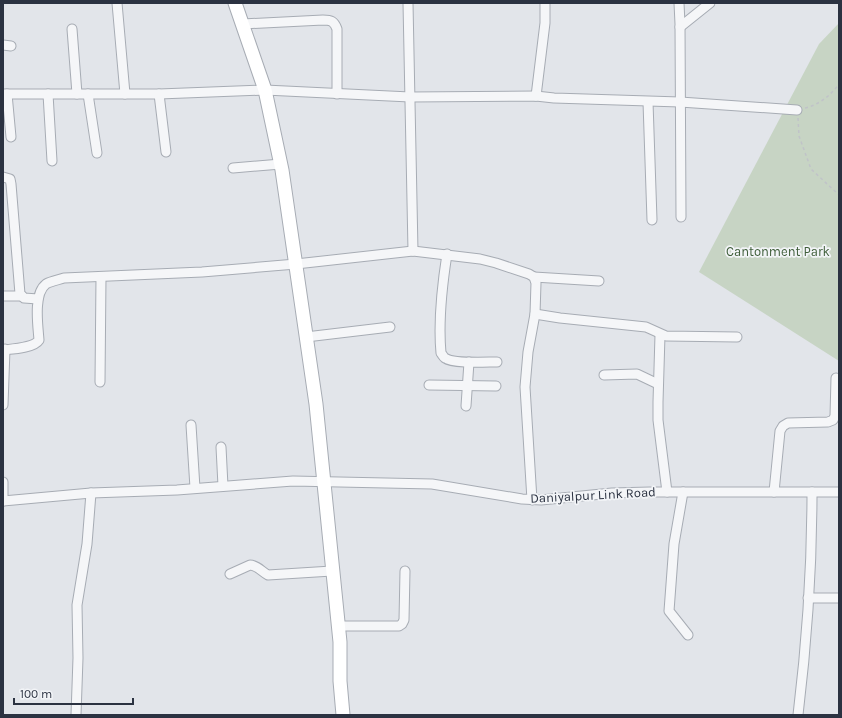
<svg xmlns="http://www.w3.org/2000/svg" width="842" height="718" viewBox="0 0 842 718" font-family="Karla,sans-serif">
  <rect width="100%" height="100%" fill="#e2e5ea"/>
  <!-- green -->
  <path fill="#c7d4c4" d="M 839,23 L 839,361 L 699,272 L 819,44 Z"/>
  <g fill="none" stroke-linecap="round" stroke-linejoin="round">
    <!-- street casing -->
    <g stroke="#a7acb4" stroke-width="11">
      <g id="street">
        <path d="M 117,3 L 125,94"/>
        <path d="M 408,3 L 413,251"/>
        <path d="M 679,3 L 680,24 L 681,217"/>
        <path d="M 243,24 L 323,20 C 331,20 334,21 337,29 L 337,94"/>
        <path d="M 680,27 L 710,3"/>
        <path d="M 72,29 L 77,94"/>
        <path d="M 3,45 L 11,46"/>
        <path d="M 3,94 L 159,94 L 265,90 L 410,97 L 536,96 L 554,98 L 680,102 L 797,110"/>
        <path d="M 7,94 L 11,137"/>
        <path d="M 48,94 L 52,161"/>
        <path d="M 88,94 L 97,153"/>
        <path d="M 159,94 L 166,152"/>
        <path d="M 536,96 L 545,23 L 545,3"/>
        <path d="M 648,102 L 652,220"/>
        <path d="M 233,168 L 281,164"/>
        <path d="M 3,177 L 10,179 L 11,184 L 20,294 L 24,298 L 38,299"/>
        <path d="M 447,254 C 442,286 438,321 441,353 C 442,354 444,358 445,358 C 453,364 486,362 497,362"/>
        <path d="M 534,277 L 599,281"/>
        <path d="M 3,296 L 22,296"/>
        <path d="M 535,314 L 560,318 L 646,327 L 666,336 L 737,337"/>
        <path d="M 660,335 L 658,402 L 658,420 L 667,492"/>
        <path d="M 306,337 L 390,327"/>
        <path d="M 3,350 C 12,349 34,348 39,340 C 38,326 33,294 46,284 C 51,281 58,280 64,278 L 202,272 L 296,264 L 413,251 L 480,259 L 496,263 L 529,274 L 534,277 L 536,283 L 535,314 L 528,352 L 525,387 L 532,500"/>
        <path d="M 604,375 L 637,374 L 658,384"/>
        <path d="M 100,382 L 101,277"/>
        <path d="M 429,385 L 496,386"/>
        <path d="M 3,405 L 5,349"/>
        <path d="M 466,406 L 469,362"/>
        <path d="M 191,425 L 195,488"/>
        <path d="M 221,447 L 223,486"/>
        <path d="M 3,482 L 3,501"/>
        <path d="M 683,492 L 674,544 L 669,611 L 688,635"/>
        <path d="M 774,492 L 780,431 L 783,426 L 788,423 L 828,422 L 833,420 L 835,416 L 836,378"/>
        <path d="M 3,501 L 91,493 L 177,490 L 293,481 L 432,484 L 522,499 L 541,500 L 612,493 L 650,492 L 839,492"/>
        <path d="M 230,574 L 250,565 C 257,565 262,572 268,575 L 332,571"/>
        <path d="M 808,598 L 839,598"/>
        <path d="M 338,626 L 399,626 L 402,624 L 404,620 L 405,571"/>
        <path d="M 76,715 L 78,658 L 77,605 L 87,544 L 91,493"/>
        <path d="M 798,715 C 807,641 812,566 812,492"/>
      </g>
    </g>
    <!-- secondary casing -->
    <g stroke="#a7acb4" stroke-width="15">
      <path id="secondary" d="M 235,3 L 265,90 L 282,170 L 316,404 L 340,642 L 340,681 L 343,715"/>
    </g>
    <!-- path -->
    <g stroke="#c0c3c8" stroke-width="1.5" stroke-dasharray="3 3" stroke-linecap="butt">
      <path d="M 805,108 C 819,105 831,95 839,84"/>
      <path d="M 798,118 L 799,136 L 811,169 L 839,195"/>
    </g>
    <!-- street -->
    <use href="#street" stroke="#f5f6f8" stroke-width="9"/>
    <!-- secondary -->
    <use href="#secondary" stroke="#fff" stroke-width="13"/>
  </g>
  <g text-anchor="middle" dominant-baseline="central" stroke-width="3.5" stroke-linejoin="round" paint-order="stroke">
    <!-- park labels -->
    <g font-size="13" fill="#3e5d39" stroke="#f2f4f7">
      <text x="778" y="251">Cantonment Park</text>
    </g>
    <!-- street labels -->
    <g font-size="13" fill="#2b3241" stroke="#f2f4f7">
      <text transform="translate(593 495) rotate(-3)">Daniyalpur Link Road</text>
    </g>
  </g>
  <!-- border -->
  <rect width="842" height="718" fill="none" stroke="#2b3241" stroke-width="8"/>
  <!-- scale -->
  <path d="M14 698v6h119v-6" fill="none" stroke="#2b3241" stroke-width="2"/>
  <text x="20" y="698" font-size="12" fill="#2b3241" stroke="#f2f4f7" stroke-width="3" paint-order="stroke">100 m</text>
</svg>
